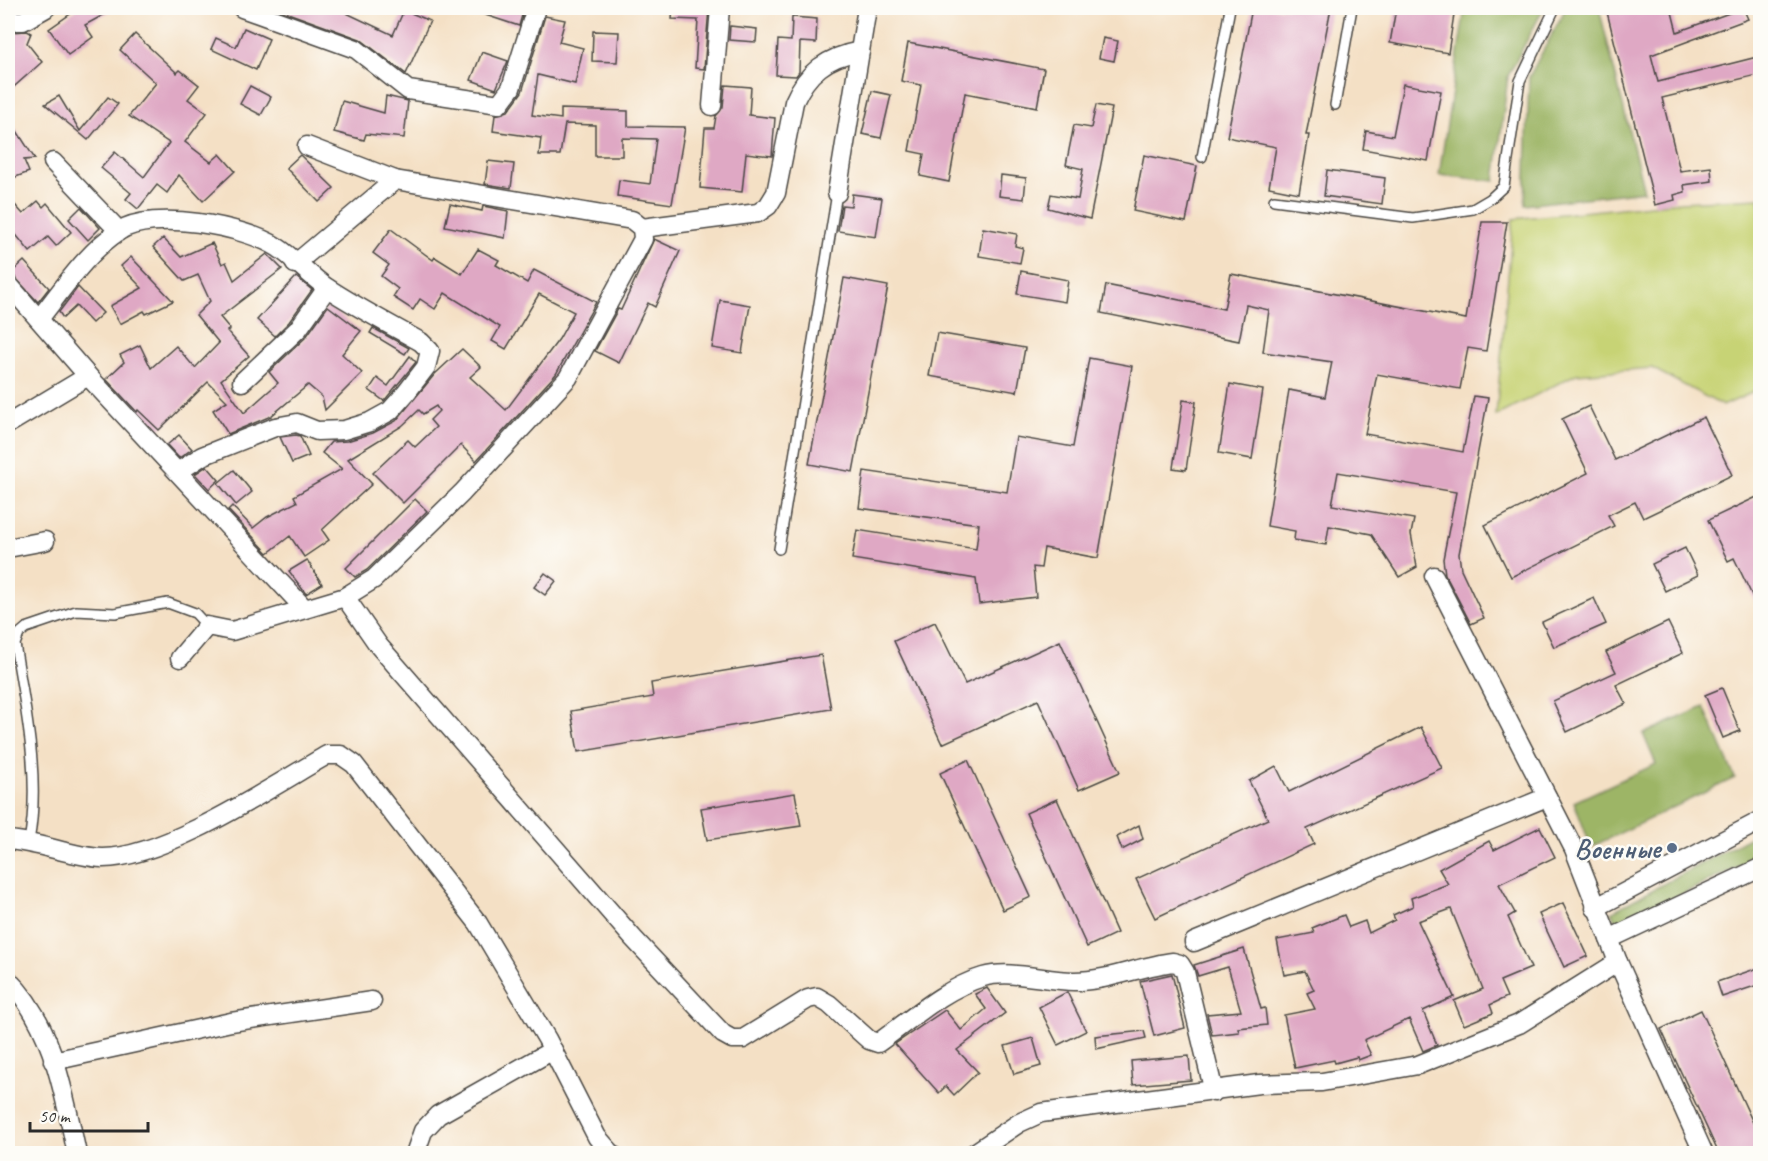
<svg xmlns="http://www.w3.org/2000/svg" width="1768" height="1161" viewBox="0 0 1768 1161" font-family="Caveat,sans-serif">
  <rect width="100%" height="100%" fill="#fdfcf7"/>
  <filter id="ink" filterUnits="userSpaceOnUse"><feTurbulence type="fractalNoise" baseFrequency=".0167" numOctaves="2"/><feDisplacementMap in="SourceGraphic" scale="12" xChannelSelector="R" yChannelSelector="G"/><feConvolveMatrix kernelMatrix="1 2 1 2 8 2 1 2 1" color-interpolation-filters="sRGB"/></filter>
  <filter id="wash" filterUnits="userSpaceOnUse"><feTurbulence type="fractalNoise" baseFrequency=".008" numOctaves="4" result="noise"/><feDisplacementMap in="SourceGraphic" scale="24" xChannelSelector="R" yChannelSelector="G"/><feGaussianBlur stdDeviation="1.35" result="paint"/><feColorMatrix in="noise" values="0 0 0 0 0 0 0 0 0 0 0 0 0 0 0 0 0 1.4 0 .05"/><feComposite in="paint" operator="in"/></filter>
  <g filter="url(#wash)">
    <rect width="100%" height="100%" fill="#f4e0c5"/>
    <!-- green -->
    <path fill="#c7d375" stroke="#797f50" stroke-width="1.5" d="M 1760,198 L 1760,389 L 1723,406 L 1652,368 L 1576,374 L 1496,416 L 1513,219 L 1681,202 Z"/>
    <!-- forest -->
    <g fill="#9db566" stroke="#647048" stroke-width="1.5">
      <path d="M 1465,8 L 1544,8 L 1508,76 L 1495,181 L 1439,175 Z"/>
      <path d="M 1566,8 L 1599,8 L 1644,191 L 1525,205 L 1529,77 Z"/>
      <path d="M 1704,707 L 1735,778 L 1591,847 L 1574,802 L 1656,764 L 1643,734 Z"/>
      <path d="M 1760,832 L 1760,856 L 1619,925 L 1611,912 Z"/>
    </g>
    <g id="blocks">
      <!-- building -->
      <g fill="#dfa8c4">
        <path d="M 79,8 L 116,8 L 85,25 L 93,37 L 68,55 L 49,29 Z"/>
        <path d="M 274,8 L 336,8 L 393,35 L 404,10 L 430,21 L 406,74 L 360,39 Z"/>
        <path d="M 470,8 L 524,8 L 519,26 L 470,10 Z"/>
        <path d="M 673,8 L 709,8 L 704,69 L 695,68 L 698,20 L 672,19 Z"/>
        <path d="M 1252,8 L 1331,8 L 1306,135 L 1309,135 L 1299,193 L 1269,187 L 1276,147 L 1227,137 Z"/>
        <path d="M 1396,8 L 1455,8 L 1448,53 L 1390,43 Z"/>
        <path d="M 1606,8 L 1671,8 L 1677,32 L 1743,8 L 1748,19 L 1651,55 L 1658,82 L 1761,56 L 1761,74 L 1662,98 L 1680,171 L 1711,167 L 1712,181 L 1684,185 L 1685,192 L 1674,195 L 1675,200 L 1655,205 Z"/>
        <path d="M 545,16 L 565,20 L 559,42 L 583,48 L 575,84 L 538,75 L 532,115 L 561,119 L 561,109 L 628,111 L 628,126 L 685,127 L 672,204 L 617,196 L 619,180 L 650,184 L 656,139 L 622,138 L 622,156 L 595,156 L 595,125 L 565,124 L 560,155 L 539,155 L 541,138 L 493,131 L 495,115 L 508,111 L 522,92 Z"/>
        <path d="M 792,17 L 817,19 L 816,43 L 800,42 L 799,72 L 796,76 L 776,75 L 778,40 L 791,41 Z"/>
        <path d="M 730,26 L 757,29 L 756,42 L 729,40 Z"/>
        <path d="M 244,28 L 269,39 L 256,70 L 211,49 L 216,38 L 236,47 Z"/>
        <path d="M 27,31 L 31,33 L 27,43 L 42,62 L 8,92 L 8,38 L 10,32 Z"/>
        <path d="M 593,31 L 619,32 L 617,62 L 592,61 Z"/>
        <path d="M 135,34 L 177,73 L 180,70 L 199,85 L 188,99 L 207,113 L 185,142 L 211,162 L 220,154 L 235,171 L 203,201 L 179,175 L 167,193 L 157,185 L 138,209 L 126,199 L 131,193 L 101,168 L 115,152 L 144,177 L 169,143 L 129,116 L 156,83 L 120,50 Z"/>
        <path d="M 1103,38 L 1118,41 L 1114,61 L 1099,58 Z"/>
        <path d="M 908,43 L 1044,69 L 1037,107 L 965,93 L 949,182 L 920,176 L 924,154 L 909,151 L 921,85 L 901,81 Z"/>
        <path d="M 482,52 L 508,61 L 496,89 L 471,80 Z"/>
        <path d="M 1403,84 L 1441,91 L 1428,161 L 1363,149 L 1366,131 L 1393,136 Z"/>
        <path d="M 725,85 L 751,87 L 749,115 L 775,118 L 772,156 L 746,153 L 742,192 L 700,188 L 705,128 L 714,128 L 716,116 L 723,107 Z"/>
        <path d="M 250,86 L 271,97 L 261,115 L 240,104 Z"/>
        <path d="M 872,91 L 891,95 L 881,138 L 862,134 Z"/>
        <path d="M 59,96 L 80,131 L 108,97 L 118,104 L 88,140 L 45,104 Z"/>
        <path d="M 386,96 L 408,101 L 404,138 L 366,134 L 364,140 L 334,132 L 342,101 L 384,113 Z"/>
        <path d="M 1096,105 L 1112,108 L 1090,219 L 1048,208 L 1051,194 L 1078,199 L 1083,169 L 1066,165 L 1074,125 L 1091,128 Z"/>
        <path d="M 8,117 L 35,159 L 24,160 L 29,172 L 8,180 Z"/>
        <path d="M 300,155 L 334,188 L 319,202 L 286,168 Z"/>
        <path d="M 1144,155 L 1197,166 L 1186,222 L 1133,211 Z"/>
        <path d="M 488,161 L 514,164 L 511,188 L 485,184 Z"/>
        <path d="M 1327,170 L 1385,178 L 1382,204 L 1324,196 Z"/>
        <path d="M 1001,175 L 1026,178 L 1024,199 L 999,196 Z"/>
        <path d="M 852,194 L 882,198 L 876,237 L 838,231 L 842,205 L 851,206 Z"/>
        <path d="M 8,197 L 23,214 L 38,201 L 43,207 L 47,203 L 71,232 L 56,246 L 48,237 L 30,252 L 8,225 Z"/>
        <path d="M 450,204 L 482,211 L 483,206 L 508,211 L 505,238 L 445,226 Z"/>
        <path d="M 81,207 L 100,228 L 88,240 L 69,219 Z"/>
        <path d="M 1482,222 L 1507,222 L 1486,351 L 1468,348 L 1460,389 L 1377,374 L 1365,434 L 1463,452 L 1474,396 L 1488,398 L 1459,554 L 1461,569 L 1484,618 L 1471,624 L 1445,574 L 1443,559 L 1456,492 L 1338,472 L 1332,505 L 1414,519 L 1411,534 L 1417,567 L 1399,577 L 1371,534 L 1329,526 L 1326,545 L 1294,540 L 1295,531 L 1267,526 L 1289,390 L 1325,397 L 1332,362 L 1263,352 L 1269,310 L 1246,305 L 1239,341 L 1101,313 L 1106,285 L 1224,309 L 1231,274 L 1466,319 Z"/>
        <path d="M 983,228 L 1017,234 L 1015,246 L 1023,248 L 1020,263 L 979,256 Z"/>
        <path d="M 391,229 L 433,260 L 435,257 L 462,274 L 478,249 L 499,260 L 496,265 L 527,283 L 534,270 L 596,302 L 556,374 L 476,461 L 461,445 L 403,503 L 373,473 L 408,440 L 415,447 L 436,427 L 430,420 L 439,411 L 436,406 L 423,414 L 419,410 L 402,426 L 348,459 L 372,484 L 322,530 L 329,540 L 304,557 L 290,536 L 268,553 L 228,510 L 232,506 L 253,528 L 267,517 L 297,502 L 294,496 L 342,469 L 322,453 L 331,442 L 347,441 L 373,433 L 396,421 L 435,374 L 462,349 L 481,367 L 470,377 L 506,410 L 559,339 L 574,312 L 539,294 L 506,349 L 492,341 L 500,327 L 445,293 L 435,309 L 420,299 L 413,310 L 393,297 L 398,289 L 381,276 L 389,265 L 373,253 Z"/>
        <path d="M 163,238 L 181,257 L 212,243 L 222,264 L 226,262 L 234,280 L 267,254 L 282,269 L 220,317 L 230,329 L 227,331 L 249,356 L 221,380 L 244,413 L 278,383 L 269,372 L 306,337 L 328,306 L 361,331 L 342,354 L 362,373 L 325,410 L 322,397 L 308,385 L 271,416 L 228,434 L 213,410 L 227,401 L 208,382 L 159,430 L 138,410 L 137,412 L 106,379 L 124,362 L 120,355 L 140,345 L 151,368 L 176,346 L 195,368 L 219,343 L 196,315 L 210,301 L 198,275 L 184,281 L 153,247 Z"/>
        <path d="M 654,239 L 680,251 L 655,307 L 648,303 L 619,363 L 595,351 L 618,309 L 621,310 Z"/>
        <path d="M 131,257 L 173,301 L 146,314 L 144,311 L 120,324 L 110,306 L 142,288 L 121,266 Z"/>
        <path d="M 24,261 L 49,288 L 38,302 L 11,273 Z"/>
        <path d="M 1021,271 L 1068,280 L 1065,302 L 1017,294 Z"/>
        <path d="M 296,277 L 312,290 L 289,322 L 275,336 L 257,320 Z"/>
        <path d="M 844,278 L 888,286 L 853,472 L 809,464 Z"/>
        <path d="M 78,287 L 103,313 L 92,323 L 76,306 L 63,318 L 59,312 Z"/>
        <path d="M 720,300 L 750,305 L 742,353 L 712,348 Z"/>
        <path d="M 373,328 L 409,348 L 405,354 L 370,333 Z"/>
        <path d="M 937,333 L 1025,348 L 1017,392 L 929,376 Z"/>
        <path d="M 410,356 L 416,362 L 384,401 L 369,390 L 377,378 L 388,386 Z"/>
        <path d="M 1089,358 L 1132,366 L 1098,558 L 1044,548 L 1041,568 L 1033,567 L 1036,597 L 979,604 L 976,579 L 852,559 L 857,530 L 976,549 L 979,524 L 859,508 L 864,471 L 1007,492 L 1016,437 L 1073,447 Z"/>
        <path d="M 1230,384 L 1263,390 L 1252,459 L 1219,453 Z"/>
        <path d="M 1183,400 L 1196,402 L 1186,470 L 1173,468 Z"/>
        <path d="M 1589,406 L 1615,460 L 1704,417 L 1732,475 L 1643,518 L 1635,502 L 1608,515 L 1614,526 L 1511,577 L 1485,525 L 1588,473 L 1562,419 Z"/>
        <path d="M 179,435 L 192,449 L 179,458 L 167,445 Z"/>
        <path d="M 296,435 L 300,436 L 309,456 L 292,463 L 280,437 Z"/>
        <path d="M 207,466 L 219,480 L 209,489 L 195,474 Z"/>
        <path d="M 234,470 L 252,492 L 236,505 L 218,483 Z"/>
        <path d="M 1761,495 L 1761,614 L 1734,558 L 1728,561 L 1708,520 Z"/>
        <path d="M 415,499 L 427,511 L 367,570 L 355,577 L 346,568 Z"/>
        <path d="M 1685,548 L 1698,575 L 1665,591 L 1652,564 Z"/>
        <path d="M 307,560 L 322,584 L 306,594 L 289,571 Z"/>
        <path d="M 545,573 L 556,581 L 545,595 L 534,587 Z"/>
        <path d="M 1594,598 L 1606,624 L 1554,647 L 1542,622 Z"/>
        <path d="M 935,622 L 965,684 L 1060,641 L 1120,772 L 1079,790 L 1038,700 L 942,744 L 894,641 Z"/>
        <path d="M 1668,622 L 1683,653 L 1616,685 L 1626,704 L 1567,732 L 1553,701 L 1616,672 L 1606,652 Z"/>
        <path d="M 821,655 L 831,709 L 578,752 L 571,711 L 653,697 L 651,683 Z"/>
        <path d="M 1722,688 L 1740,731 L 1723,738 L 1705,695 Z"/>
        <path d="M 1421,727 L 1442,768 L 1307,829 L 1314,844 L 1155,918 L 1136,879 L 1268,819 L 1249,781 L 1276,766 L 1289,792 Z"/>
        <path d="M 968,760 L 1031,897 L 1003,910 L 940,773 Z"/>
        <path d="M 795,793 L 801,826 L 707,840 L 701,808 Z"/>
        <path d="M 1057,799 L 1117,933 L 1087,947 L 1026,813 Z"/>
        <path d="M 1139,825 L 1143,839 L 1122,850 L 1117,837 Z"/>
        <path d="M 1540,827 L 1555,857 L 1499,884 L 1515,913 L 1508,917 L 1531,968 L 1500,981 L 1507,997 L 1490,1005 L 1493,1013 L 1464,1025 L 1454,1001 L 1483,989 L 1451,909 L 1418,921 L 1454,997 L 1423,1011 L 1437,1045 L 1423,1051 L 1409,1019 L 1364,1040 L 1371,1055 L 1358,1060 L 1357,1057 L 1335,1063 L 1334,1060 L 1295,1068 L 1284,1015 L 1315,1009 L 1307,993 L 1314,990 L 1305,971 L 1284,975 L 1277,940 L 1314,933 L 1312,928 L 1344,915 L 1349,927 L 1365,921 L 1369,933 L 1395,920 L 1393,915 L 1413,906 L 1411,898 L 1448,884 L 1439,869 L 1489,841 L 1494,850 Z"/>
        <path d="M 1563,903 L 1588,956 L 1564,967 L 1539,914 Z"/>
        <path d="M 1244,949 L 1261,1009 L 1265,1008 L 1267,1025 L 1238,1028 L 1239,1032 L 1212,1035 L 1207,1014 L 1241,1011 L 1228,967 L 1198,976 L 1194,965 Z"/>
        <path d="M 1761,967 L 1761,984 L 1722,997 L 1717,982 Z"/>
        <path d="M 1172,974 L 1185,1028 L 1154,1036 L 1140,981 Z"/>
        <path d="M 987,988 L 1005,1013 L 957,1050 L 978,1072 L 954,1095 L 946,1086 L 939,1093 L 895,1044 L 945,1010 L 961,1030 L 986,1009 L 975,994 Z"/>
        <path d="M 1067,992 L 1086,1031 L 1058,1045 L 1039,1007 Z"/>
        <path d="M 1701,1010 L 1761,1140 L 1761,1154 L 1719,1154 L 1661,1029 Z"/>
        <path d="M 1144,1031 L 1146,1038 L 1096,1049 L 1095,1036 Z"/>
        <path d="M 1033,1038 L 1041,1066 L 1014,1074 L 1005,1046 Z"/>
        <path d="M 1189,1056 L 1191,1080 L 1133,1085 L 1131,1061 Z"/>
      </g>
    </g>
  </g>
  <g filter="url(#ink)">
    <use href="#blocks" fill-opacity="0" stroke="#494642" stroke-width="1.5"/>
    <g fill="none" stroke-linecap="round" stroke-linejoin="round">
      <!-- service casing -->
      <g stroke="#494642" stroke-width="12">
        <g id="service">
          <path d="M 1759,8 L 1760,11"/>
          <path d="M 1335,105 L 1352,8"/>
          <path d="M 1202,157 L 1230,8"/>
          <path d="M 1274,200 L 1413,218 L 1473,209 L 1490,199 L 1504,186 L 1520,81 L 1555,8"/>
          <path d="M 779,549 L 837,193"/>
          <path d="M 29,841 C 41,777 25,708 15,644 L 19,634 L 26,628 L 76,611 L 115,613 L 168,603 L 195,613 L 207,626"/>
        </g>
      </g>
      <!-- minor casing -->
      <g stroke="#494642" stroke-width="21">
        <g id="minor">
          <path d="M 242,8 L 356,49 L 408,90 L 499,104 L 511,88 L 536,8"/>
          <path d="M 8,21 L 23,21 L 46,8"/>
          <path d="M 712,106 L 720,8"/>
          <path d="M 53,162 L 119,231"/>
          <path d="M 837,193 L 867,8"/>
          <path d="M 642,228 L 758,213 L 768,206 L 776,193 L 794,102 C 807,72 827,57 860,51"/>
          <path d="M 295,264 L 395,180"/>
          <path d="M 8,284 L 88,376 L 304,608"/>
          <path d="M 39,319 C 63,289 86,253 119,231 C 152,209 244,226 277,247 C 293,257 309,275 326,287 C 356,307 389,324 421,342 L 430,351 L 426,367 L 406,393 L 390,411 L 370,422 L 344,430 L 317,431 L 297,423 L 275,427 L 202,456 L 178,472"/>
          <path d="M 242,382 L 298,329 L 327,288"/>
          <path d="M 8,424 L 88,376"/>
          <path d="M 8,548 L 45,541"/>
          <path d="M 1434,576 L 1574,849 L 1618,962"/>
          <path d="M 345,597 L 379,646 L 633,938 L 723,1034 L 732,1039 L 743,1039 L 808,999 L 817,997 L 829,1004 L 869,1040 L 878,1043 C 909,1021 945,988 983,977 C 1011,969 1045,981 1074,981 C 1109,981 1140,966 1173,962 L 1180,964 L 1185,972 L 1214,1092"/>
          <path d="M 180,658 L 207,626 L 232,631 L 345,597 L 374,579 L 462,493 L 568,378 L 643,239 L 642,228 L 632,220 L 395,180 L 307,146"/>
          <path d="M 8,840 C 39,842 73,857 102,858 C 163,859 273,786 327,755 L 341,755 L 354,764 L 478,923 L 547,1039 L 597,1137 L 612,1154"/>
          <path d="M 1595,908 L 1760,821"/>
          <path d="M 1609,939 L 1760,868"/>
          <path d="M 1194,942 L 1547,797"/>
          <path d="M 8,980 C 53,1023 64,1095 77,1154"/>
          <path d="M 53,1061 L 231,1022 L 372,1001"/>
          <path d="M 415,1154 L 423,1131 L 438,1115 L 553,1050"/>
          <path d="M 973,1154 L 1019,1123 L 1041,1113 L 1259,1084 L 1322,1082 L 1418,1065 L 1519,1024 L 1618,962 L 1704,1154"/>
        </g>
      </g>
      <!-- service -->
      <use href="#service" stroke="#fff" stroke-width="9"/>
      <!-- minor -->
      <use href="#minor" stroke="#fff" stroke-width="18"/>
    </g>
  </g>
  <!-- markers -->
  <circle fill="#5c6f8a" stroke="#fdfcf7" stroke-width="2" cx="1672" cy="848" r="6"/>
  <g text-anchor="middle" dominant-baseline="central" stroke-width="5" stroke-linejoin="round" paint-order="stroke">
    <!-- service labels -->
    <g font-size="28" font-weight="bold" fill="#4e5e75" stroke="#fdfcf7" text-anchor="end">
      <text x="1660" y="848">Военные</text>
    </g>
  </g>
  <!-- margin -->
  <rect width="1768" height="1161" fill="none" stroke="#fdfcf7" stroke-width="30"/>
  <!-- scale -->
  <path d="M30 1122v9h118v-9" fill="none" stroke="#2b2b2b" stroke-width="3"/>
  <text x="39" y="1122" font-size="18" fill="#2b2b2b" stroke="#fdfcf7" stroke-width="4.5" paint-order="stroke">50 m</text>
</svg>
